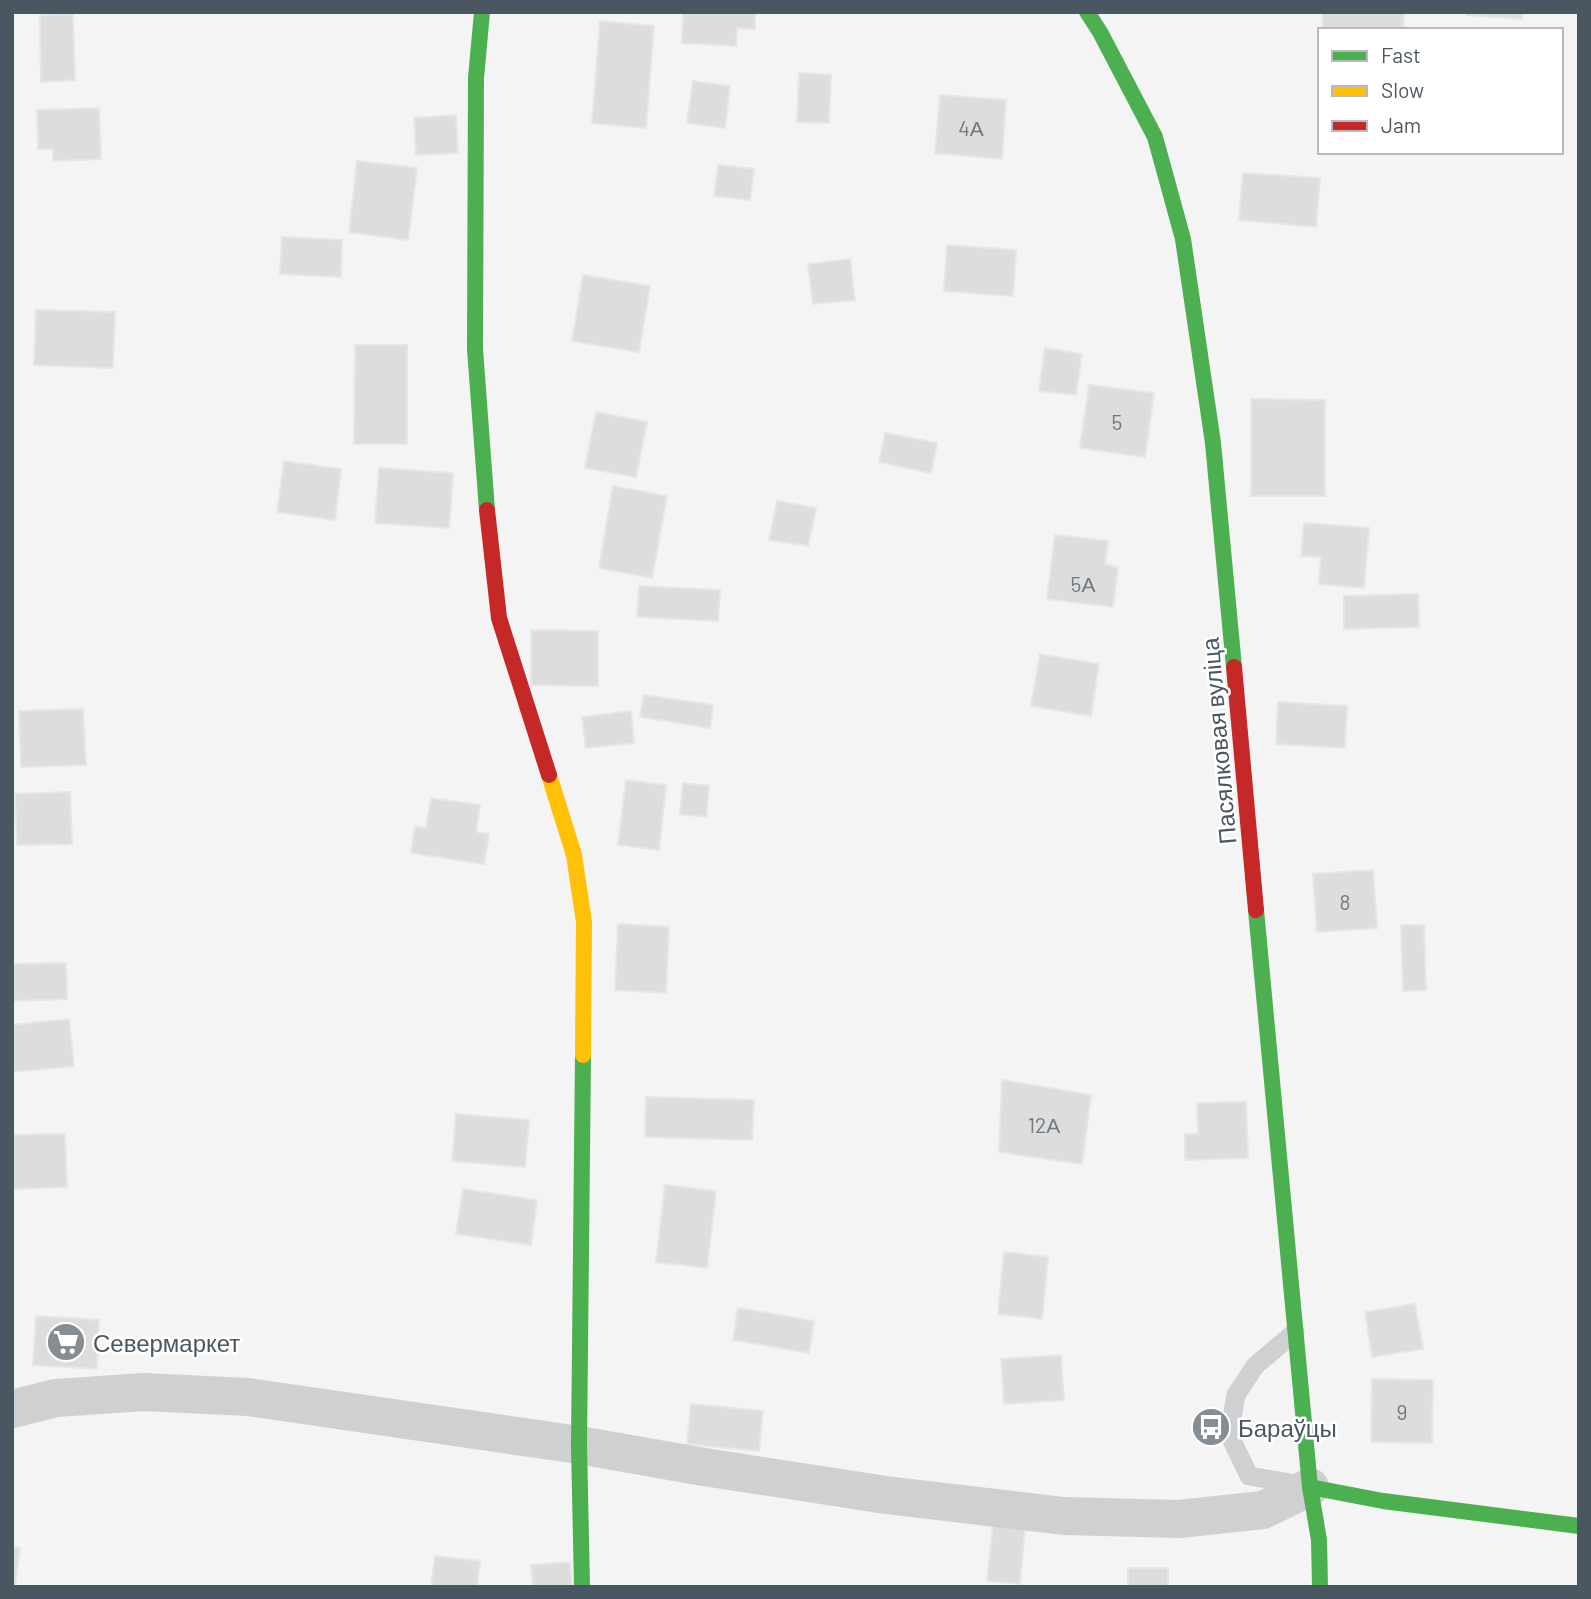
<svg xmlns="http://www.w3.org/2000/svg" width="1591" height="1599" viewBox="0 0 1591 1599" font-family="Barlow,sans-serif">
  <rect width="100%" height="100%" fill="#f4f4f4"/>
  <!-- building -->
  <g fill="#ddddde" stroke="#e5e6e7" stroke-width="2">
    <path d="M 683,12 L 755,12 L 755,29 L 737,28 L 736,46 L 682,43 Z"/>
    <path d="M 1323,12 L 1404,12 L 1403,30 L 1322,30 Z"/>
    <path d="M 1467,12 L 1523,12 L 1522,19 L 1467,15 Z"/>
    <path d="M 73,14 L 75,80 L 41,82 L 40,15 Z"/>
    <path d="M 600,21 L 654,26 L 646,128 L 592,123 Z"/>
    <path d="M 799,73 L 831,75 L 829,123 L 797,122 Z"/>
    <path d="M 693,81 L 730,86 L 725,128 L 687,123 Z"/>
    <path d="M 940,95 L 1006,100 L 1002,159 L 935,153 Z"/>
    <path d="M 99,108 L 101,159 L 53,161 L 53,149 L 38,149 L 37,110 Z"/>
    <path d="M 456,115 L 458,153 L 416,155 L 414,118 Z"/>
    <path d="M 357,161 L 417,168 L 408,240 L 349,232 Z"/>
    <path d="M 718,165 L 754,169 L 750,200 L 714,196 Z"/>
    <path d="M 1243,173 L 1320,178 L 1316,227 L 1239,220 Z"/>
    <path d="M 282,237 L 342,240 L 341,277 L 280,274 Z"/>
    <path d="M 947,245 L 1016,250 L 1013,296 L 944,291 Z"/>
    <path d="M 850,259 L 855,300 L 813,304 L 808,264 Z"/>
    <path d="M 583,275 L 650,286 L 639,352 L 572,341 Z"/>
    <path d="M 36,310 L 115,312 L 113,368 L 34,365 Z"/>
    <path d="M 355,345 L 407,345 L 407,444 L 354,444 Z"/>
    <path d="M 1045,348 L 1082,354 L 1076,395 L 1039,391 Z"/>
    <path d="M 1089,385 L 1154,393 L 1145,457 L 1080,448 Z"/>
    <path d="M 1251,399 L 1325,400 L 1325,496 L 1251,496 Z"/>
    <path d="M 596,412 L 647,422 L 636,477 L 585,468 Z"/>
    <path d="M 885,433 L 937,443 L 931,473 L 879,462 Z"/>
    <path d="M 284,461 L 341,469 L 335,520 L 277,512 Z"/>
    <path d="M 379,468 L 453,473 L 449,528 L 375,523 Z"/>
    <path d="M 613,486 L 667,496 L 652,578 L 599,568 Z"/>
    <path d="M 777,501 L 816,508 L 808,546 L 769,540 Z"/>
    <path d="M 1304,523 L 1369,528 L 1364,588 L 1319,584 L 1321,557 L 1301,556 Z"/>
    <path d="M 1055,535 L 1108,541 L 1105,564 L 1118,567 L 1113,607 L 1047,599 Z"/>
    <path d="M 639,586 L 720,590 L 718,621 L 637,617 Z"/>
    <path d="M 1418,594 L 1419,627 L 1344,629 L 1344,596 Z"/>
    <path d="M 531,630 L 598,631 L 598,686 L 531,685 Z"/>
    <path d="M 1040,654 L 1099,664 L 1091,716 L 1031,706 Z"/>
    <path d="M 644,695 L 713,705 L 710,728 L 640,717 Z"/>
    <path d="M 1278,702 L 1347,706 L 1345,748 L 1276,744 Z"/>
    <path d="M 83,709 L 86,765 L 21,767 L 19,711 Z"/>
    <path d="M 631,711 L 634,743 L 586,748 L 582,717 Z"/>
    <path d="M 626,780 L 666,785 L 659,850 L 618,845 Z"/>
    <path d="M 683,783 L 709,786 L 706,817 L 680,814 Z"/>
    <path d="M 70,792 L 72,844 L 17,845 L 15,794 Z"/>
    <path d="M 431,798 L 480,805 L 476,832 L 489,834 L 484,864 L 411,853 L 415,826 L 426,828 Z"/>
    <path d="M 1373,870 L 1377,928 L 1317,932 L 1313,874 Z"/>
    <path d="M 618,924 L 669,927 L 666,993 L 615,990 Z"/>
    <path d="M 1401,925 L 1424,925 L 1426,990 L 1403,991 Z"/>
    <path d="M 66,963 L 67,999 L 12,1001 L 12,964 Z"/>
    <path d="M 69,1019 L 74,1066 L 12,1072 L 12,1025 Z"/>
    <path d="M 1002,1080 L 1091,1095 L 1082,1164 L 999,1152 Z"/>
    <path d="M 646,1097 L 754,1100 L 752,1140 L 645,1137 Z"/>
    <path d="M 1246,1102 L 1248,1158 L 1185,1160 L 1185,1134 L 1198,1134 L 1197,1103 Z"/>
    <path d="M 456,1114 L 529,1120 L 525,1167 L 452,1161 Z"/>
    <path d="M 65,1134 L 67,1187 L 12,1189 L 12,1135 Z"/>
    <path d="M 665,1185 L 716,1191 L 707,1268 L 656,1262 Z"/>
    <path d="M 463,1189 L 537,1200 L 531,1245 L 456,1234 Z"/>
    <path d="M 1004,1252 L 1048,1257 L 1042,1319 L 998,1314 Z"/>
    <path d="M 1415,1304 L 1423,1349 L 1372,1357 L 1365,1312 Z"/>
    <path d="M 738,1308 L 814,1321 L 809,1353 L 733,1340 Z"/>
    <path d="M 36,1316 L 99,1320 L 97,1369 L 33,1365 Z"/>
    <path d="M 1061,1355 L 1064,1400 L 1004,1404 L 1001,1359 Z"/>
    <path d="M 1372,1379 L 1433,1380 L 1432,1443 L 1371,1442 Z"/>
    <path d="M 691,1404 L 763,1411 L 759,1451 L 687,1444 Z"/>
    <path d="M 993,1525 L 1025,1528 L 1020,1584 L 987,1581 Z"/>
    <path d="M 12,1547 L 20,1548 L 15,1587 L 12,1587 Z"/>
    <path d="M 435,1556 L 480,1561 L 477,1587 L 431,1587 Z"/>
    <path d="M 570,1562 L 572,1587 L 533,1587 L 531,1565 Z"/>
    <rect x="1128" y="1568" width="40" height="19"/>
  </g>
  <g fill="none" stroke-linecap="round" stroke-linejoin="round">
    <!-- lane -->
    <path stroke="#ced0d2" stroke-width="19" d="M 1295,1332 L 1255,1366 L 1236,1395 L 1229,1434 L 1249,1476 L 1302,1485"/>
    <!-- street -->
    <path stroke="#ced0d2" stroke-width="38" d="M 12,1409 L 56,1398 L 144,1392 L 248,1397 L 579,1445 L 698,1466 L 886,1495 L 1064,1516 L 1179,1519 L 1263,1510 L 1310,1487"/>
    <!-- fast -->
    <g stroke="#4caf50" stroke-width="16">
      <path d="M 482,12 L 476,78 L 475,349 L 487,510"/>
      <path d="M 1087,12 L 1100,32 L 1155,137 L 1183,239 L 1213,443 L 1234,667"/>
      <path d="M 1256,910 L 1310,1487 L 1319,1540 L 1320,1587"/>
      <path d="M 1310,1487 L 1383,1501 L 1579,1526"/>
      <path d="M 582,1587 L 579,1445 L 583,1055"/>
    </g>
    <!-- slow -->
    <path stroke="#ffc107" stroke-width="16" d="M 549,775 L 574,855 L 584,922 L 583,1055"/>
    <!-- jam -->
    <g stroke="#c62828" stroke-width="16">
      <path d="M 487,510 L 499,618 L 549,775"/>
      <path d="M 1234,667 L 1256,910"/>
    </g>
  </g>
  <!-- icons -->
  <defs>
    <g id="supermarket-disc" transform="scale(2.0125)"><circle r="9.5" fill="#868d94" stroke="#fff"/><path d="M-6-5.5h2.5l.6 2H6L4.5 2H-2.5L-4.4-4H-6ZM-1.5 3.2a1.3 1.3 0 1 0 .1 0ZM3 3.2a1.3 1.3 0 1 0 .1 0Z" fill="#fff"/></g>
    <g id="bus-disc" transform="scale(2.0125)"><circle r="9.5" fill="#868d94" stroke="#fff"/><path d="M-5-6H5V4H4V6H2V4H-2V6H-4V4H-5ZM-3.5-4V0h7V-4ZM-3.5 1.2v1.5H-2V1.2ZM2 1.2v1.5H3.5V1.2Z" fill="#fff"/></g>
  </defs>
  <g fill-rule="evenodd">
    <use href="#supermarket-disc" x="66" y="1342"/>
    <use href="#bus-disc" x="1211" y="1427"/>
  </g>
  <g text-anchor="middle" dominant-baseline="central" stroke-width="5" stroke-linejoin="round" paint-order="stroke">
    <!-- number labels -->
    <g font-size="21" fill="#707881">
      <text x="971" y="127">4А</text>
      <text x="1117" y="421">5</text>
      <text x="1083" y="583">5А</text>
      <text x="1345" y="901">8</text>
      <text x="1044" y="1124">12А</text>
      <text x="1402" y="1411">9</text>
    </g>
    <!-- street labels -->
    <g font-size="24" fill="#4a5661" stroke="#fff">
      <text transform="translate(1218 741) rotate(-95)">Пасялковая вуліца</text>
    </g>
    <!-- poi labels -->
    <g font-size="24" fill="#4a5661" stroke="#fff" text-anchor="start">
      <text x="93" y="1342">Севермаркет</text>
      <text x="1238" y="1427">Бараўцы</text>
    </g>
  </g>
  <!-- border -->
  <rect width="1591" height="1599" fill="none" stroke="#4a5661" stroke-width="28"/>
  <!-- legend -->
  <rect x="1318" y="28" width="245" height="126" fill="#ffffff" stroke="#b7bbc0" stroke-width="2"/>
  <rect x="1332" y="51" width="35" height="10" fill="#4caf50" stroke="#b7bbc0" stroke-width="2"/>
  <text x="1381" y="63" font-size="21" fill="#4a5661">Fast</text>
  <rect x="1332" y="86" width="35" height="10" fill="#ffc107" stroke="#b7bbc0" stroke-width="2"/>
  <text x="1381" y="98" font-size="21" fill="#4a5661">Slow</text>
  <rect x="1332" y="121" width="35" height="10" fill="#c62828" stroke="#b7bbc0" stroke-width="2"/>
  <text x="1381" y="133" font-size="21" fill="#4a5661">Jam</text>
</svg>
